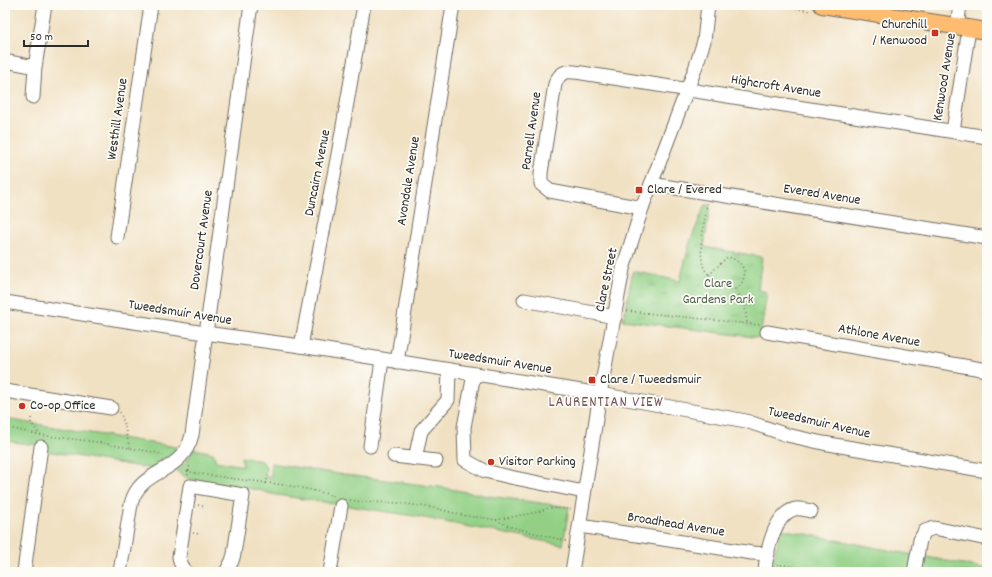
<svg xmlns="http://www.w3.org/2000/svg" width="992" height="577" viewBox="0 0 992 577" font-family="Dekko,sans-serif">
  <defs>
    <pattern id="park-tufts" width="24" height="20" patternUnits="userSpaceOnUse"><rect width="24" height="20" fill="#93d085"/><path d="M3 7l-1-3M5 7V3M7 7l1-3M15 17l-1-3M17 17v-4M19 17l1-3" fill="none" stroke="#78a96d"/></pattern>
  </defs>
  <rect width="100%" height="100%" fill="#fdfcf7"/>
  <filter id="ink" filterUnits="userSpaceOnUse"><feTurbulence type="fractalNoise" baseFrequency=".025" numOctaves="2"/><feDisplacementMap in="SourceGraphic" scale="8" xChannelSelector="R" yChannelSelector="G"/><feConvolveMatrix kernelMatrix="1 2 1 2 8 2 1 2 1" color-interpolation-filters="sRGB"/></filter>
  <filter id="wash" filterUnits="userSpaceOnUse"><feTurbulence type="fractalNoise" baseFrequency=".012" numOctaves="4" result="noise"/><feDisplacementMap in="SourceGraphic" scale="16" xChannelSelector="R" yChannelSelector="G"/><feGaussianBlur stdDeviation="0.9" result="paint"/><feColorMatrix in="noise" values="0 0 0 0 0 0 0 0 0 0 0 0 0 0 0 0 0 1.4 0 .05"/><feComposite in="paint" operator="in"/></filter>
  <g filter="url(#wash)">
    <rect width="100%" height="100%" fill="#f1e1c3"/>
    <!-- green -->
    <g fill="#93d085" stroke="#5f7e58">
      <path d="M 5,419 L 182,448 L 171,459 L 153,469 L 46,451 L 46,446 L 5,441 Z"/>
      <path d="M 194,449 L 213,453 L 216,461 L 243,466 L 241,457 L 262,461 L 266,467 L 265,477 L 271,477 L 271,463 L 338,474 L 439,487 L 489,496 L 569,507 L 563,545 L 414,516 L 271,494 L 259,490 L 189,479 L 176,471 L 186,462 Z"/>
      <path d="M 781,529 L 913,555 L 910,572 L 809,572 L 772,565 Z"/>
      <path d="M 922,556 L 987,569 L 987,572 L 919,572 Z"/>
    </g>
    <!-- park -->
    <path fill="url(#park-tufts)" stroke="#5f7e58" d="M 705,205 L 710,205 L 704,247 L 762,257 L 758,290 L 767,292 L 760,338 L 623,320 L 633,271 L 680,281 L 690,242 Z"/>
  </g>
  <g filter="url(#ink)">
    <g fill="none" stroke-linecap="round" stroke-linejoin="round">
      <!-- minor casing -->
      <g stroke="#706b60" stroke-width="15">
        <g id="minor">
          <path d="M 957,27 L 960,5"/>
          <path d="M 5,61 L 35,67 L 45,5"/>
          <path d="M 33,97 L 35,67"/>
          <path d="M 953,131 L 969,29"/>
          <path d="M 651,184 L 987,238"/>
          <path d="M 642,208 L 550,191 L 541,184 L 541,173 L 555,84 C 561,69 568,71 582,73 L 987,137"/>
          <path d="M 117,237 L 151,5"/>
          <path d="M 524,300 L 615,317"/>
          <path d="M 5,302 L 205,333 L 301,346 L 600,394 L 746,421 L 787,435 L 823,443 L 987,471"/>
          <path d="M 767,332 L 987,370"/>
          <path d="M 301,346 L 339,149 L 364,5"/>
          <path d="M 397,362 L 453,5"/>
          <path d="M 474,374 L 464,427 L 465,460 L 485,471 L 510,477 L 584,492"/>
          <path d="M 5,391 L 111,408"/>
          <path d="M 370,446 L 382,360"/>
          <path d="M 394,456 L 436,461"/>
          <path d="M 415,459 L 421,431 L 448,400 L 449,370"/>
          <path d="M 580,526 L 752,553 L 768,554"/>
          <path d="M 24,572 L 41,447"/>
          <path d="M 120,572 L 131,504 C 140,467 182,476 192,435 L 251,5"/>
          <path d="M 186,572 L 180,562 L 179,557 L 190,486 L 243,495 L 234,554 L 232,561 L 226,572"/>
          <path d="M 330,572 L 341,506"/>
          <path d="M 572,572 L 600,394 L 623,269 L 642,208 L 695,69 L 704,41 L 708,5"/>
          <path d="M 765,572 C 766,553 774,514 795,509 C 799,508 806,510 811,511"/>
          <path d="M 914,572 L 920,540 L 925,531 L 934,528 L 987,539"/>
        </g>
      </g>
      <!-- major casing -->
      <g stroke="#706b60" stroke-width="18">
        <path id="major" d="M 822,5 L 987,31"/>
      </g>
      <!-- path -->
      <g stroke="#706b60" stroke-width="1.5" stroke-dasharray="1 3" stroke-linecap="butt">
        <path d="M 772,5 L 811,11"/>
        <path d="M 707,203 C 705,220 698,249 703,265 C 704,271 711,277 717,281 C 722,286 729,290 736,289 L 745,306 L 747,324"/>
        <path d="M 709,275 L 725,259 L 728,257 C 746,262 750,277 736,289"/>
        <path d="M 627,311 L 760,325"/>
        <path d="M 120,412 C 125,423 126,436 130,448"/>
        <path d="M 31,418 L 31,423 L 40,435"/>
        <path d="M 5,427 L 40,435 L 96,442 L 158,453 L 164,456"/>
        <path d="M 183,470 C 195,474 209,475 222,477 C 260,483 299,484 336,497"/>
        <path d="M 188,475 L 190,463"/>
        <path d="M 266,484 L 268,476"/>
        <path d="M 350,500 L 362,502 L 400,503 L 434,508 L 466,516 L 486,518 L 496,520 L 508,526 L 566,541"/>
        <path d="M 198,505 L 204,506"/>
        <path d="M 496,520 L 538,512 L 548,508 L 571,509"/>
        <path d="M 193,533 L 199,534"/>
        <path d="M 777,564 L 826,572"/>
      </g>
      <!-- minor -->
      <use href="#minor" stroke="#fff" stroke-width="13"/>
      <!-- major -->
      <use href="#major" stroke="#fdbc70" stroke-width="16"/>
    </g>
  </g>
  <!-- markers -->
  <g fill="#c8321e" stroke="#fdfcf7" stroke-width="1.5">
    <rect x="931" y="29" width="8" height="8" rx="2"/>
    <rect x="635" y="186" width="8" height="8" rx="2"/>
    <rect x="588" y="376" width="8" height="8" rx="2"/>
    <circle cx="22" cy="406" r="4"/>
    <circle cx="491" cy="462" r="4"/>
  </g>
  <g text-anchor="middle" dominant-baseline="central" stroke-width="3.5" stroke-linejoin="round" paint-order="stroke">
    <!-- poi labels -->
    <g font-size="14" fill="#2b2b2b" stroke="#fdfcf7" text-anchor="start">
      <text x="927" y="25" text-anchor="end">Churchill<tspan x="927" dy="16">/ Kenwood</tspan></text>
      <text x="647" y="190">Clare / Evered</text>
      <text x="600" y="380">Clare / Tweedsmuir</text>
      <text x="30" y="406">Co-op Office</text>
      <text x="499" y="462">Visitor Parking</text>
    </g>
    <!-- street labels -->
    <g font-size="14" fill="#2b2b2b" stroke="#fdfcf7">
      <text transform="translate(945 77) rotate(-81)">Kenwood Avenue</text>
      <text transform="translate(776 87) rotate(9)">Highcroft Avenue</text>
      <text transform="translate(118 119) rotate(-82)">Westhill Avenue</text>
      <text transform="translate(532 131) rotate(-82)">Parnell Avenue</text>
      <text transform="translate(318 173) rotate(-79)">Duncairn Avenue</text>
      <text transform="translate(409 181) rotate(-81)">Avondale Avenue</text>
      <text transform="translate(822 195) rotate(9)">Evered Avenue</text>
      <text transform="translate(202 240) rotate(-82)">Dovercourt Avenue</text>
      <text transform="translate(607 280) rotate(-78)">Clare Street</text>
      <text transform="translate(180 313) rotate(9)">Tweedsmuir Avenue</text>
      <text transform="translate(879 336) rotate(10)">Athlone Avenue</text>
      <text transform="translate(500 362) rotate(9)">Tweedsmuir Avenue</text>
      <text transform="translate(819 423) rotate(13)">Tweedsmuir Avenue</text>
      <text transform="translate(676 525) rotate(9)">Broadhead Avenue</text>
    </g>
    <!-- park labels -->
    <g font-size="14" fill="#4a5d46" stroke="#fdfcf7">
      <text x="718" y="284">Clare<tspan x="718" dy="16">Gardens Park</tspan></text>
    </g>
    <!-- neighbourhood labels -->
    <g font-size="15" letter-spacing="1" fill="#745560" stroke="#fdfcf7">
      <text x="606" y="403">LAURENTIAN VIEW</text>
    </g>
  </g>
  <!-- margin -->
  <rect width="992" height="577" fill="none" stroke="#fdfcf7" stroke-width="20"/>
  <!-- scale -->
  <path d="M24 40v6h64v-6" fill="none" stroke="#2b2b2b" stroke-width="2"/>
  <text x="30" y="40" font-size="12" fill="#2b2b2b" stroke="#fdfcf7" stroke-width="3" paint-order="stroke">50 m</text>
</svg>
